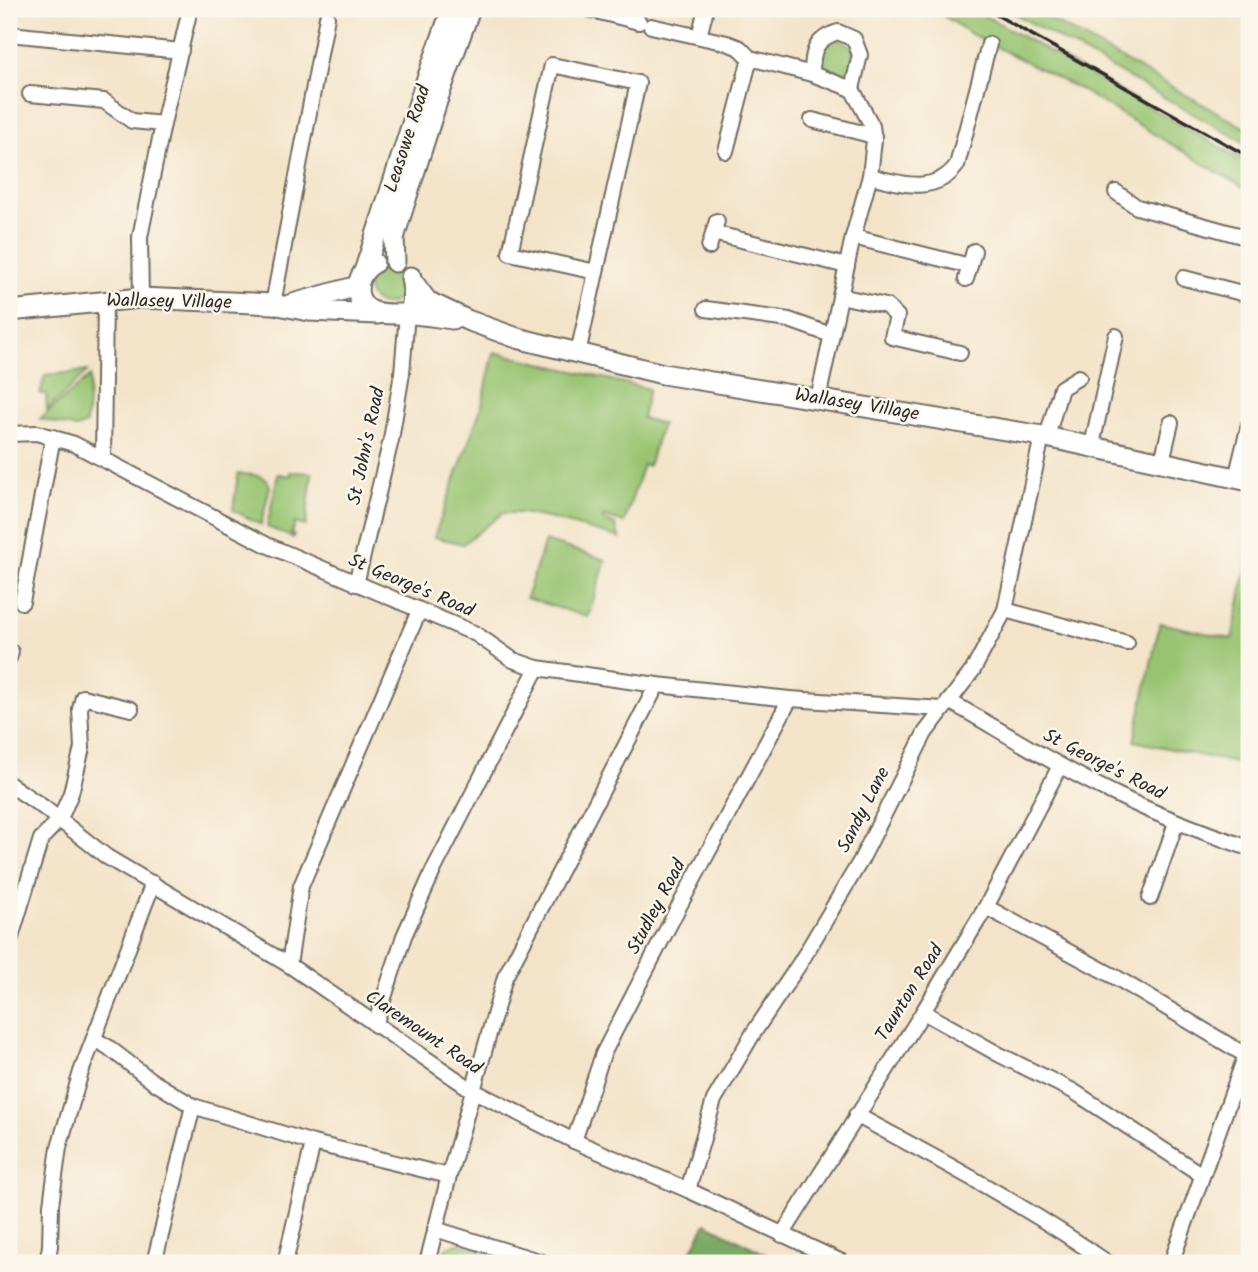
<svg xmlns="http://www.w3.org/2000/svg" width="1258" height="1272" viewBox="0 0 1258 1272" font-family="Kalam,sans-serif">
  <rect width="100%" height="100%" fill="#fbf7ec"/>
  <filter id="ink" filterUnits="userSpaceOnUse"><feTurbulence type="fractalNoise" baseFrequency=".0143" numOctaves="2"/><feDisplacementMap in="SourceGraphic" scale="14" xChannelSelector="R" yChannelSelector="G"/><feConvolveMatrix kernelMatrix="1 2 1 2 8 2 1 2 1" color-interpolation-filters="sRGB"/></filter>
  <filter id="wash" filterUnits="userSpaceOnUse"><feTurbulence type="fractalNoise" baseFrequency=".00686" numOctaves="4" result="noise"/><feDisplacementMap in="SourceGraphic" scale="28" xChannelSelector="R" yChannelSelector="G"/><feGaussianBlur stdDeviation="1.57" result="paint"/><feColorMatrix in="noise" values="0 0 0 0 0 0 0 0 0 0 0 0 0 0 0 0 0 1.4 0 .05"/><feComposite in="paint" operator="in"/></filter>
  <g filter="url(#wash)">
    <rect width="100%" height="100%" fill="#f3e4c9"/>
    <!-- green -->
    <g fill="#98c471" stroke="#62784e" stroke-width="2">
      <path d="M 933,9 L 973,9 L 1249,163 L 1249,191 L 1079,89 L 971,34 Z"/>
      <path d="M 1006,9 L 1032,9 L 1249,130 L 1249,145 Z"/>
      <path d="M 837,38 L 852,46 L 853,64 L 846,76 C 816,82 810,48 837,38 Z"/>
      <circle cx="385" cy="287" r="17"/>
      <path d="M 494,352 L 649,389 L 642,418 L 662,424 L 648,466 L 643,465 L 624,523 L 603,516 L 603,519 L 615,525 L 620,538 L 552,519 L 522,513 L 503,513 L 463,544 L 434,537 L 482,405 Z"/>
      <path d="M 88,371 L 47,410 L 46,394 L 40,394 L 45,375 Z"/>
      <path d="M 90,376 L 86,424 L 76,428 L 40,419 Z"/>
      <path d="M 290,472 L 312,473 L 306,526 L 295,523 L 291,534 L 294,535 L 293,538 L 267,527 L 278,474 L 291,476 Z"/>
      <path d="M 238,474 C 251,475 265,473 270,486 L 261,525 L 233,510 Z"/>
      <path d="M 545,541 L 606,560 L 588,617 L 526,598 Z"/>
      <path d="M 1249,554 L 1249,745 L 1245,765 L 1134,741 L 1160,623 L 1232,639 Z"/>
      <path d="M 458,1243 L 524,1263 L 443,1263 L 446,1248 Z"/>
    </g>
    <!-- forest -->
    <path fill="#7aaa63" stroke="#526a47" stroke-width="2" d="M 706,1223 L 782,1263 L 685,1263 Z"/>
  </g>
  <g filter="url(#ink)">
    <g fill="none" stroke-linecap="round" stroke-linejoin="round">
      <!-- minor casing -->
      <g stroke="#716c62" stroke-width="18">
        <g id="minor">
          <path d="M 588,9 L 639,22"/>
          <path d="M 651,26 L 727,43 L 740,48 L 750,58 L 812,74 L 852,89 L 872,126 L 874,140 L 870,176 L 853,237 L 818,399"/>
          <path d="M 9,34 L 181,51"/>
          <path d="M 699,36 L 706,9"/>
          <path d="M 812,74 C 812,51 815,39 838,32 L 854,39 L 860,55 L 852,89"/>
          <path d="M 30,94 L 104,101 L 132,121 L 163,124"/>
          <path d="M 812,120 L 874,136"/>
          <path d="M 726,151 L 750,58"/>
          <path d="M 870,176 C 901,184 935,195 957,165 L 989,44"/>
          <path d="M 1116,192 L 1137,207 L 1249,238"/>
          <path d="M 713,233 L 847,266"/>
          <path d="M 853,237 L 970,266"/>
          <path d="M 709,247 L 717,221"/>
          <path d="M 1184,278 L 1249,295"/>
          <path d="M 966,279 L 974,251"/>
          <path d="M 840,296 L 886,306 L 897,316 L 892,337 L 960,353"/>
          <path d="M 141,298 L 140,237 L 163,124 L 190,9"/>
          <path d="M 273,304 L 327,17"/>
          <path d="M 706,309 L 789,320 L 831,335"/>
          <path d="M 578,353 L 638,83 L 552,65 L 510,253 L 596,272"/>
          <path d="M 9,434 L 37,433 L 74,444 L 267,545 L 476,634 L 513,660 L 537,668 L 657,685 L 790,699 L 943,709"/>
          <path d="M 1047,437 L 1061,388 L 1079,377"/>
          <path d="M 1092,445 L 1116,336"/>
          <path d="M 103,459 L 105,300"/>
          <path d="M 1162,461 L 1171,423"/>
          <path d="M 1236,478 L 1249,425"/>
          <path d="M 356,584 L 391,440 L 402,373 L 407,314"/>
          <path d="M 22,602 L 53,437"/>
          <path d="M 1005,610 L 1127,643"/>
          <path d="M 9,658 L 11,652"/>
          <path d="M 949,701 C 1005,733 1060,768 1119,796 C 1161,817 1205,833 1249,848"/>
          <path d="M 9,784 L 43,807 L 107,857 L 289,965 L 472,1090 L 574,1141 L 688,1190 L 844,1263"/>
          <path d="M 1150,898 L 1176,823"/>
          <path d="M 986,907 L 1117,978 L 1247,1056"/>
          <path d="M 9,944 L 41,839 L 60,819 L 71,793 L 82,748 L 80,709 L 83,697 L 131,709"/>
          <path d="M 289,965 L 301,886 L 419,611"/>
          <path d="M 923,1012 L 1000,1055 L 1073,1091 L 1202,1175"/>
          <path d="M 375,1025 L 404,936 L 434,869 L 537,668"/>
          <path d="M 94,1039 L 108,1047 L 152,1081 L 193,1106 L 313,1143 L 449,1176"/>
          <path d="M 856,1115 C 942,1161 1028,1207 1108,1263"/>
          <path d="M 574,1141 L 603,1054 L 675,914 L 790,699"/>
          <path d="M 688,1190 L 714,1100 L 754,1032 L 800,963 L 861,860 L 925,733 L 973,670 L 1005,610 L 1042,436"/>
          <path d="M 435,1229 L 545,1263"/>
          <path d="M 782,1235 L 923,1012 L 986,907 L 1060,766"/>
          <path d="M 47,1263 L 50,1246 L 51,1205 L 59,1147 L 81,1072 L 153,883"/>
          <path d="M 154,1263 L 193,1106"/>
          <path d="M 285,1263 L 313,1143"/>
          <path d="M 427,1263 L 449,1176 L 505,977 L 657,685"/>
          <path d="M 1171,1263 L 1249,1046"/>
        </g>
      </g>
      <!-- major casing -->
      <g stroke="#716c62" stroke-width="23">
        <g id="major">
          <path d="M 395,262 L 394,238 L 400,218 L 439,95 L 470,9"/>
          <path d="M 374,263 C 364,269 358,278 358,290 C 360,320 392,313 413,314 C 426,315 439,317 452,319"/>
          <path d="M 365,269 L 423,90 L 452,9"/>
          <path d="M 411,277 L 413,291 L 411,314"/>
          <path d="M 413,282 L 427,301 L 467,320 L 517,338 L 663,374 L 1042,436 L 1249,481"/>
          <path d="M 289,305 L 358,286"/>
          <path d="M 9,311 L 141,298 L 273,304 L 309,311 L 378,314"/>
        </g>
      </g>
      <!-- minor -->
      <use href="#minor" stroke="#fff" stroke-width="14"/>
      <!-- major -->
      <use href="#major" stroke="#fff" stroke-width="19"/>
      <!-- rail -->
      <path stroke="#2b2b2b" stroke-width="3.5" d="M 986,9 L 1249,157"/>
    </g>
  </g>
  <g text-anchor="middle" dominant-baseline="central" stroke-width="5" stroke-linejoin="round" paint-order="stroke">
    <!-- street labels -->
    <g font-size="19" fill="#2b2b2b" stroke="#fbf7ec">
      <text transform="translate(408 139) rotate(-72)">Leasowe Road</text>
      <text transform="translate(169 302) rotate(1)">Wallasey Village</text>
      <text transform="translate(857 405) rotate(9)">Wallasey Village</text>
      <text transform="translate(367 446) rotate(-78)">St John's Road</text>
      <text transform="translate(411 586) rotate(23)">St George's Road</text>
      <text transform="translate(1104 765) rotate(27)">St George's Road</text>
      <text transform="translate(864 810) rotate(-63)">Sandy Lane</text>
      <text transform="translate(657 907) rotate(-62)">Studley Road</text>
      <text transform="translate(910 993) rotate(-58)">Taunton Road</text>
      <text transform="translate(423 1033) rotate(34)">Claremount Road</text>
    </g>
  </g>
  <!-- margin -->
  <rect width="1258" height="1272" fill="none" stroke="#fbf7ec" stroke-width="35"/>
</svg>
